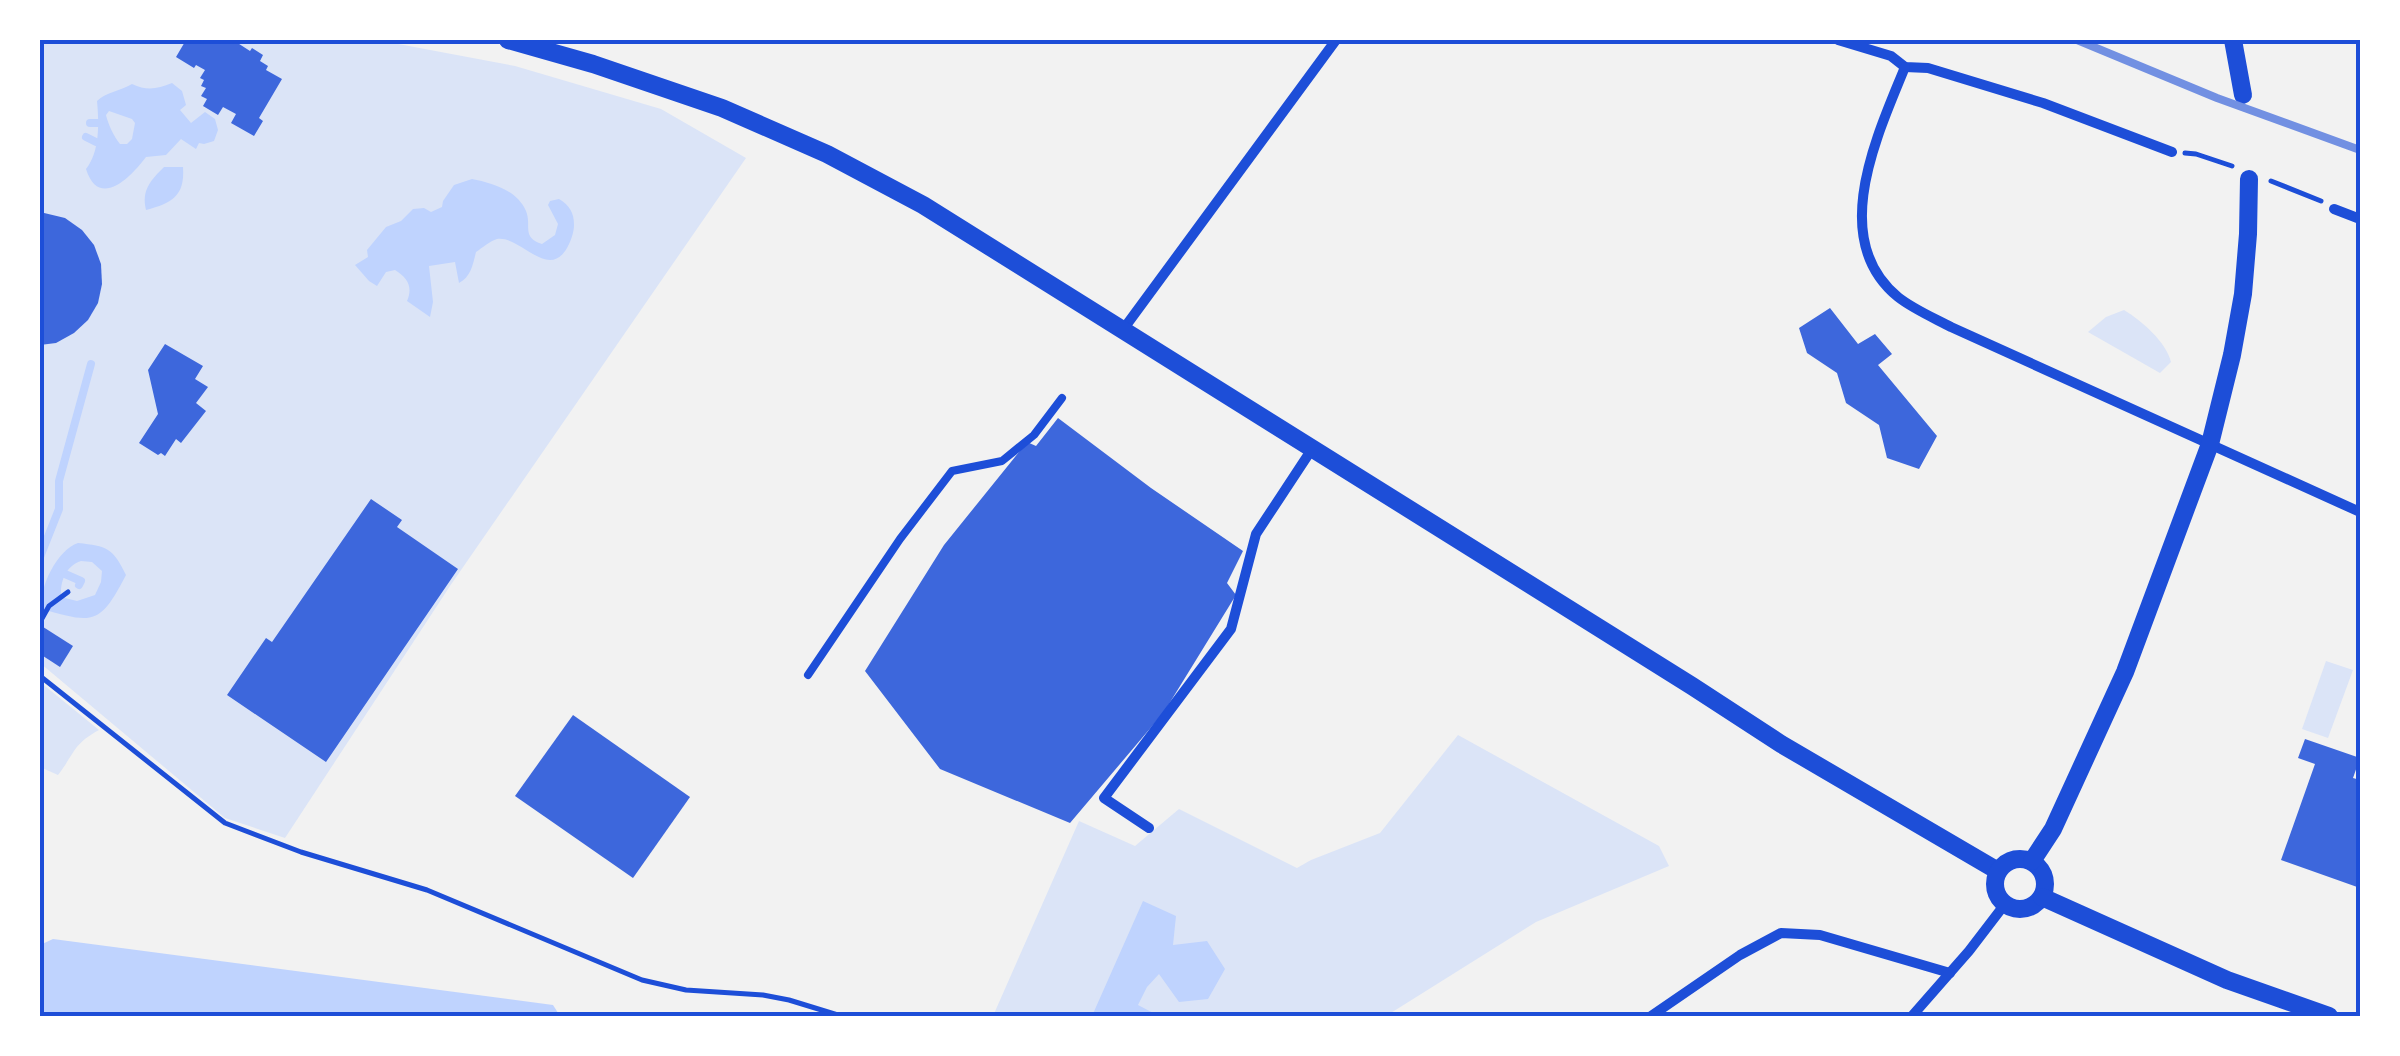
<svg xmlns="http://www.w3.org/2000/svg" width="2400" height="1056" viewBox="0 0 2400 1056" font-family="Raleway,sans-serif">
  <rect width="100%" height="100%" fill="#f2f2f2"/>
  <!-- green -->
  <g fill="#dbe4f7">
    <path d="M 40,40 L 377,40 L 515,66 L 661,109 L 746,158 L 450,586 L 285,838 L 225,818 L 40,663 Z"/>
    <path d="M 2124,310 C 2142,321 2166,342 2171,362 L 2160,373 L 2088,332 L 2106,317 Z"/>
    <path d="M 2326,661 L 2353,670 L 2328,738 L 2302,729 Z"/>
    <path d="M 40,682 L 99,730 C 73,744 75,753 58,775 L 40,767 Z"/>
    <path d="M 1458,735 L 1659,846 L 1669,866 L 1536,922 L 1386,1016 L 993,1016 L 1079,821 L 1135,846 L 1179,809 L 1297,868 L 1311,860 L 1380,833 Z"/>
  </g>
  <!-- water -->
  <g fill="#bfd3fe" fill-rule="evenodd">
    <path d="M 172,83 L 182,91 L 186,105 L 180,110 L 191,123 L 205,112 L 215,119 L 218,130 L 214,141 L 204,144 L 199,143 L 196,149 L 181,139 L 166,155 L 146,157 C 131,177 99,210 86,169 C 100,152 99,123 97,101 C 106,92 121,91 132,84 C 147,91 157,89 172,83 ZM 109,111 L 132,119 L 135,123 L 132,139 L 127,144 L 120,144 C 114,137 108,124 106,115 Z"/>
    <path d="M 164,167 L 183,167 C 185,196 172,203 146,210 C 141,190 151,180 164,167 Z"/>
    <path d="M 472,179 C 492,183 517,190 526,211 C 532,226 521,237 542,244 L 555,235 L 558,224 L 548,205 L 550,201 L 559,199 C 569,205 574,212 574,225 C 574,232 571,241 567,248 C 548,281 520,235 497,239 C 490,241 482,248 476,252 C 473,264 471,277 459,283 L 455,262 L 429,266 L 433,302 L 430,317 L 407,301 C 413,287 408,278 395,270 L 386,272 L 377,286 L 369,281 L 355,265 L 368,257 L 367,250 L 386,227 L 401,221 L 413,209 L 424,208 L 431,212 L 442,207 L 443,201 L 454,185 Z"/>
    <path d="M 78,543 C 107,546 113,548 126,575 C 100,625 94,624 42,609 C 38,588 58,549 78,543 ZM 81,561 L 92,562 L 102,571 L 101,582 L 95,595 L 77,601 L 61,597 C 60,581 66,566 81,561 Z"/>
    <path d="M 1143,901 L 1176,916 L 1173,945 L 1207,941 L 1225,969 L 1208,999 L 1179,1002 L 1159,974 L 1147,987 L 1138,1005 L 1159,1016 L 1092,1016 Z"/>
    <path d="M 53,939 L 553,1005 L 560,1016 L 40,1016 L 40,945 Z"/>
  </g>
  <g fill="none" stroke-linecap="round" stroke-linejoin="round">
    <!-- stream -->
    <g stroke="#bfd3fe" stroke-width="8">
      <path d="M 90,123 L 99,123"/>
      <path d="M 86,137 L 96,142"/>
      <path d="M 40,557 L 59,509 L 59,481 L 91,364"/>
      <path d="M 65,574 L 81,581 L 79,585"/>
    </g>
  </g>
  <!-- building -->
  <g fill="#3d67dc">
    <path d="M 186,40 L 198,42 L 199,40 L 204,42 L 206,40 L 210,42 L 212,40 L 217,43 L 219,40 L 223,43 L 225,40 L 232,42 L 233,40 L 250,51 L 252,48 L 263,55 L 260,61 L 268,66 L 266,70 L 282,79 L 259,118 L 263,121 L 254,136 L 231,123 L 236,114 L 223,107 L 218,115 L 203,106 L 207,99 L 201,96 L 206,88 L 201,86 L 204,80 L 200,78 L 205,70 L 196,65 L 194,68 L 176,57 Z"/>
    <path d="M 40,212 L 65,218 L 82,230 L 94,245 L 101,264 L 102,284 L 98,303 L 88,320 L 74,333 L 56,343 L 40,345 Z"/>
    <path d="M 1830,308 L 1858,344 L 1875,334 L 1892,354 L 1878,365 L 1937,436 L 1919,469 L 1887,458 L 1879,425 L 1846,403 L 1837,373 L 1807,353 L 1799,328 Z"/>
    <path d="M 165,344 L 203,366 L 195,379 L 208,387 L 196,403 L 206,411 L 181,443 L 176,439 L 165,456 L 161,453 L 158,455 L 139,443 L 158,414 L 148,370 Z"/>
    <path d="M 1058,418 L 1151,488 L 1243,551 L 1227,583 L 1236,595 L 1164,712 L 1070,823 L 940,769 L 865,671 L 944,545 L 1027,442 L 1036,446 Z"/>
    <path d="M 371,499 L 402,520 L 397,527 L 458,569 L 326,762 L 227,695 L 266,638 L 272,642 Z"/>
    <path d="M 40,625 L 73,646 L 60,667 L 40,654 Z"/>
    <path d="M 573,715 L 690,797 L 633,878 L 515,796 Z"/>
    <path d="M 2305,739 L 2360,758 L 2353,778 L 2360,780 L 2360,888 L 2281,860 L 2315,764 L 2298,758 Z"/>
  </g>
  <g fill="none" stroke-linecap="round" stroke-linejoin="round">
    <!-- path -->
    <g stroke="#1d4ed8" stroke-width="5">
      <path d="M 2185,153 L 2196,154 L 2232,166"/>
      <path d="M 2271,181 L 2321,201"/>
      <path d="M 40,622 L 49,606 L 68,592"/>
      <path d="M 40,676 L 225,823 L 301,852 L 427,890 L 642,980 L 686,990 L 763,995 L 789,1000 L 841,1016"/>
    </g>
    <!-- service -->
    <path stroke="#1d4ed8" stroke-width="8" d="M 808,675 L 900,539 L 952,471 L 1002,461 L 1034,435 L 1062,398"/>
    <!-- minor -->
    <g stroke="#1d4ed8" stroke-width="10">
      <path d="M 1838,40 L 1891,56 L 1905,67 L 1928,68 L 2043,103 L 2172,152"/>
      <path d="M 1905,67 C 1878,134 1827,239 1898,297 C 1913,309 1934,318 1951,327 L 2360,512"/>
      <path d="M 2334,209 L 2360,219"/>
      <path d="M 1122,331 L 1336,40"/>
      <path d="M 1149,828 L 1104,798 L 1231,629 L 1256,534 L 1312,449"/>
      <path d="M 1651,1016 L 1740,955 L 1781,933 L 1820,935 L 1950,973"/>
      <path d="M 1912,1016 L 1969,951 L 2005,904"/>
    </g>
    <!-- tertiary -->
    <g stroke="#1d4ed8" stroke-width="18">
      <path d="M 508,40 L 593,64 L 722,108 L 827,154 L 923,205 L 1692,686 L 1781,744 L 1998,871"/>
      <path d="M 2233,40 L 2243,95"/>
      <circle cx="2020" cy="884" r="25"/>
      <path d="M 2032,861 L 2053,829 L 2125,672 L 2210,444 L 2232,355 L 2243,294 L 2248,234 L 2249,179"/>
      <path d="M 2042,897 L 2227,980 L 2329,1016"/>
    </g>
    <!-- rail -->
    <path stroke="#7290e2" stroke-width="8" d="M 2077,40 L 2217,98 L 2360,150"/>
  </g>
  <!-- border -->
  <rect width="2400" height="1056" fill="none" stroke="#ffffff" stroke-width="85"/>
  <rect x="42" y="42" width="2316" height="972" fill="none" stroke="#1d4ed8" stroke-width="4"/>
</svg>
